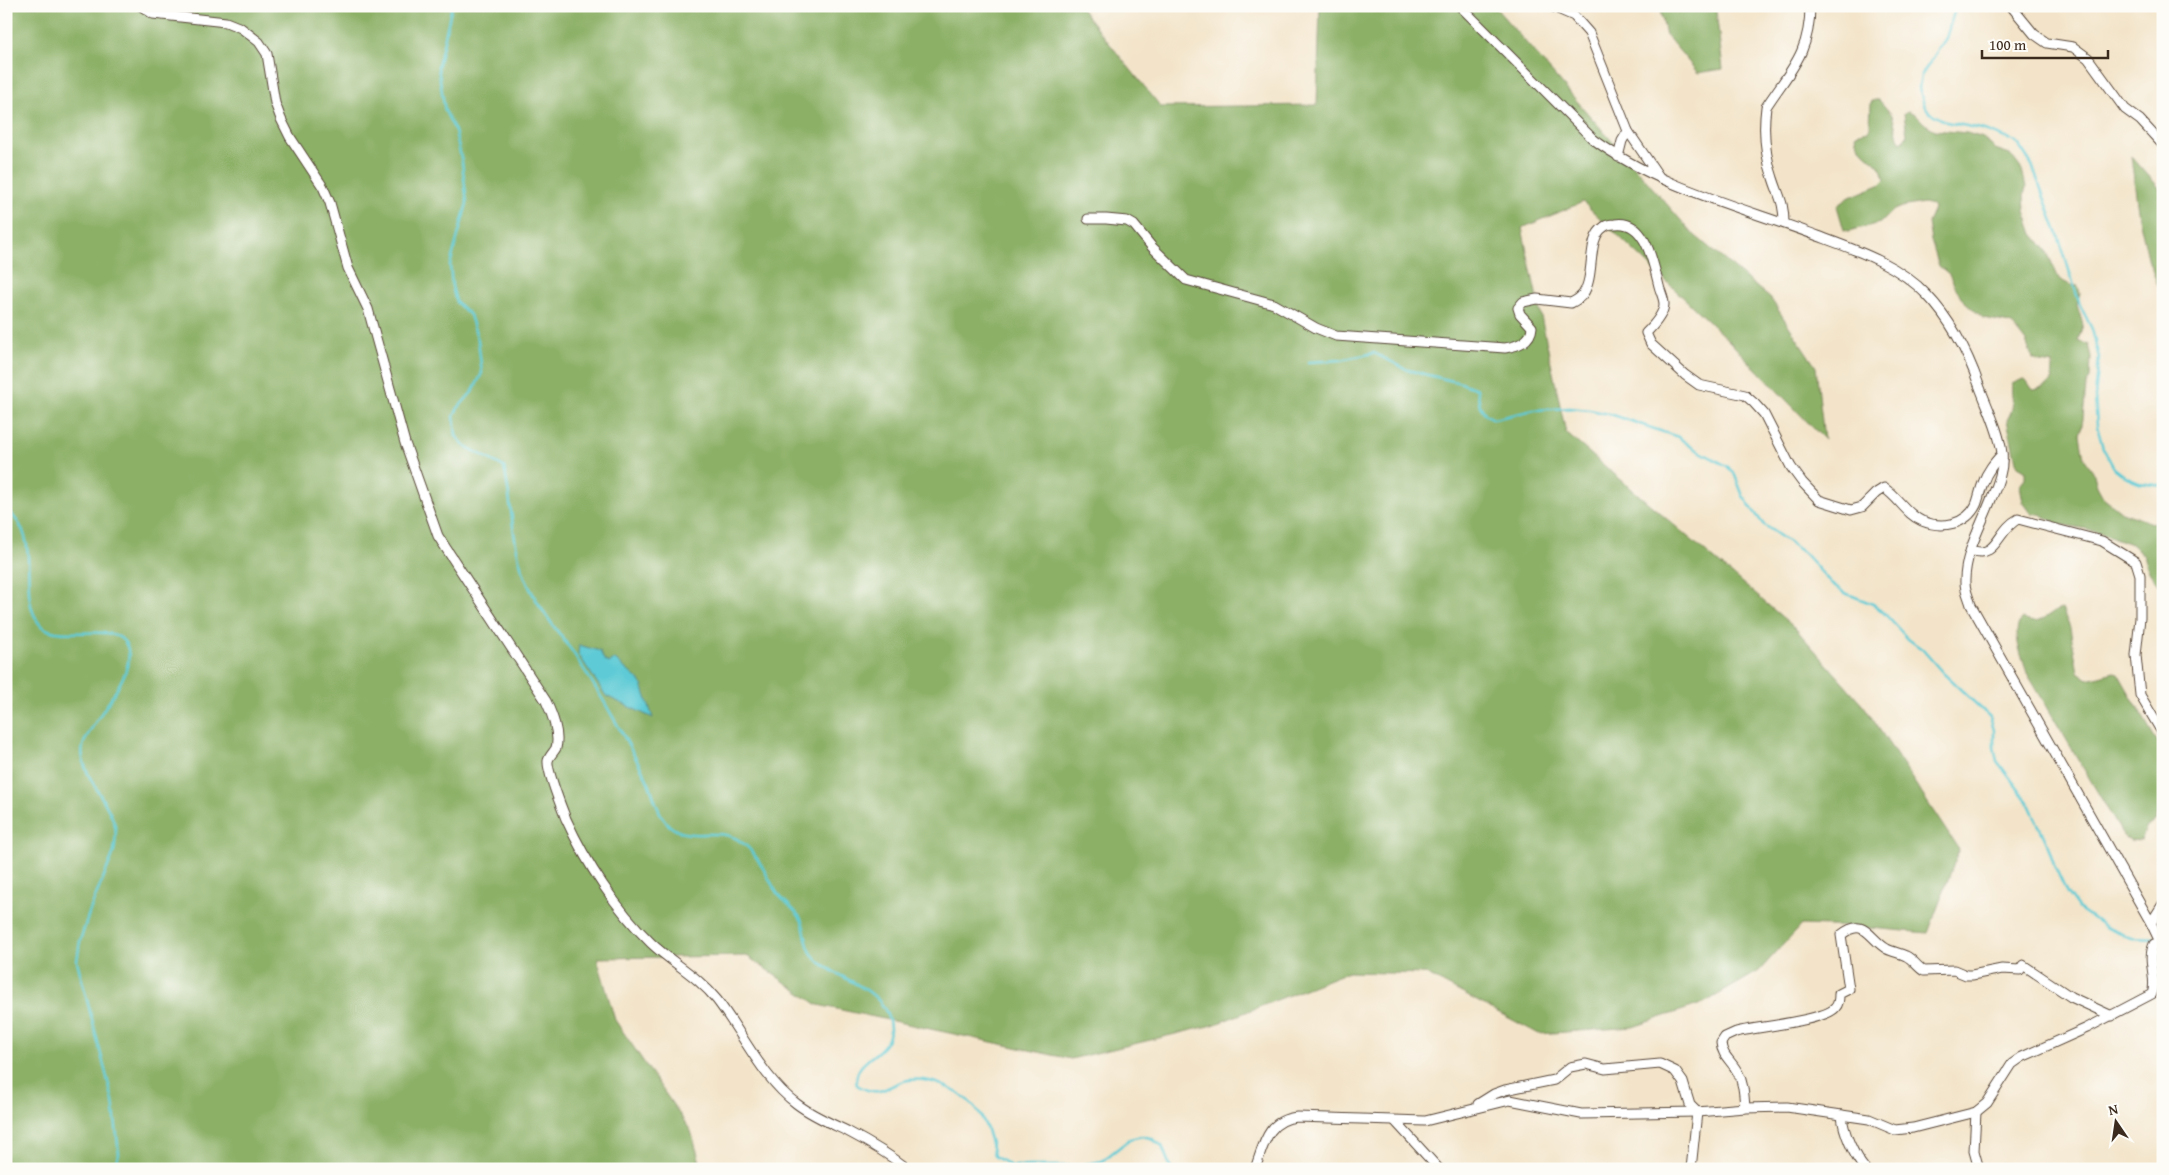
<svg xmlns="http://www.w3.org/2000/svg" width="2169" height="1175" viewBox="0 0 2169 1175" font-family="'Gentium Book Plus',serif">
  <rect width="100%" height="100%" fill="#fdfcf7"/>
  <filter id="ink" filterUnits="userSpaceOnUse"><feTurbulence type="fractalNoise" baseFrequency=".02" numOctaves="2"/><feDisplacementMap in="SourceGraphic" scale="10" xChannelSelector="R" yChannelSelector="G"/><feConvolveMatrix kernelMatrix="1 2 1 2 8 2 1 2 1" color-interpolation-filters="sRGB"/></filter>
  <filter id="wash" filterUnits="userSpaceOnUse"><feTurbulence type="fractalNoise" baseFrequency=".0096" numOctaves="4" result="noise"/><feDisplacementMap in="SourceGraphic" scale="20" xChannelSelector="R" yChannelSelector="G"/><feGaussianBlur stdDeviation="1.12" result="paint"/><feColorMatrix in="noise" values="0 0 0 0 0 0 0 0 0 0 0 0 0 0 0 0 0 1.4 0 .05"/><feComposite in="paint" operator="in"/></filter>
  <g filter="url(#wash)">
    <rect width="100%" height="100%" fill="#f3e4c9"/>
    <!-- forest -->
    <g fill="#8cb066" stroke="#646d42">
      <path d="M 6,6 L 1079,6 L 1161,107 L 1317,105 L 1320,6 L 1494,6 L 1692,233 L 1771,299 L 1816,367 L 1824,439 L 1729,341 L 1583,202 L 1522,228 L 1566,433 L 1795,628 L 1864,706 L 1959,850 L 1928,933 L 1858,927 L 1801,925 L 1759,971 L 1704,1003 L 1633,1027 L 1539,1034 L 1426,974 L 1348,972 L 1213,1025 L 1071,1059 L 818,1005 L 747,956 L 597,958 L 615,1020 L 691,1131 L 702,1169 L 6,1169 Z"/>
      <path d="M 1659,6 L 1718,6 L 1716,11 L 1723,69 L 1698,73 L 1666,35 Z"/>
      <path d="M 1875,100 L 1879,100 L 1892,115 L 1899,140 L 1902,142 L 1907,135 L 1904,113 L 1908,111 L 1915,114 L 1925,124 L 1935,130 L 1967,133 L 1983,138 L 1995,149 L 2010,154 L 2022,170 L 2026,187 L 2024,195 L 2025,211 L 2033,234 L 2046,250 L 2059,279 L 2070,285 L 2078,286 L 2080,294 L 2077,305 L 2083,325 L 2078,340 L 2088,345 L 2091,357 L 2090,378 L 2086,385 L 2083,419 L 2080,435 L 2084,458 L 2093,471 L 2097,486 L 2103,497 L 2122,512 L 2163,527 L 2163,586 L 2159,586 L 2149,572 L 2144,555 L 2131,544 L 2093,530 L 2058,524 L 2040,514 L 2031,513 L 2023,502 L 2020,485 L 2025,479 L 2025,470 L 2018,466 L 2016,462 L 2007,420 C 2017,403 2010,401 2012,384 L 2023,379 L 2026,380 L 2033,390 C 2051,388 2053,381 2053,364 L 2040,362 L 2033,359 L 2026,342 L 2013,325 L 2010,323 L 1983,318 L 1961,298 L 1949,274 L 1939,266 L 1931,241 L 1928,223 L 1934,209 L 1932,205 L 1924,203 L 1901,207 L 1892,211 L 1880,223 L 1848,231 L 1844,230 L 1837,206 L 1850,197 L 1879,185 L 1885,179 C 1883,175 1882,169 1878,165 C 1869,155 1856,150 1856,134 L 1868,131 L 1870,127 L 1871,102 Z"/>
      <path d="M 2131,156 L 2163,192 L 2163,298 L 2149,262 L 2139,218 Z"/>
      <path d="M 2062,609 L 2070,628 L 2078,672 L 2088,679 L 2114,672 L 2118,673 L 2155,738 L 2163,747 L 2163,804 L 2156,820 L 2146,828 L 2141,841 L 2130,840 L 2123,835 L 2027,673 C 2023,659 2010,631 2022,619 C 2043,628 2044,613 2062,609 Z"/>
    </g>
    <!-- water -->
    <path fill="#5dcad5" stroke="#4c7a7a" d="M 579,645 L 600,651 L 604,660 L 609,663 L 614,659 L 641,682 L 653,718 L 606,696 L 578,654 Z"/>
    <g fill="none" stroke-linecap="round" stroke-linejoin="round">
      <!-- stream -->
      <g stroke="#5dcad5" stroke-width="2.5">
        <path d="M 452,6 L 438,67 L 445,111 L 455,131 L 462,162 L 467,203 L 450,265 L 452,286 L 456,302 L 470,315 L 478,340 L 482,373 L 473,391 L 458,408 L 454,416 L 456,436 L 465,446 L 504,467 C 512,501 511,536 522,569 C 532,600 553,625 572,651 C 595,685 616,721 635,757 C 641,767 647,778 651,789 C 655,800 658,813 666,822 C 686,846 717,824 740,841 C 758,853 766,875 777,893 C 784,902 795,909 801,919 C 806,929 805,945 812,954 C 830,978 875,984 886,1012 C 905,1057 850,1053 857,1085 C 881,1100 887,1084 908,1080 C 934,1076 968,1094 981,1116 C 988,1128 991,1143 994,1156 L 1011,1166 L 1076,1166 L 1102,1161 L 1130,1139 L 1142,1136 L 1151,1138 L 1162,1146 L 1171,1169"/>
        <path d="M 1956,6 L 1946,38 L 1921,76 L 1919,88 L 1924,104 L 1929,112 L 1946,122 L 1982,129 L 2011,140 L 2019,145 L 2032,165 L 2058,235 L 2080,305 L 2092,329 L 2099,358 L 2095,397 L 2097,426 L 2103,448 L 2114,468 L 2127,478 L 2139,483 L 2163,486"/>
        <path d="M 1308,362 L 1341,360 L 1374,353 L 1408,370 L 1461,383 L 1477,389 L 1480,406 L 1486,415 L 1494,419 L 1534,410 L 1569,408 L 1590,410 L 1613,415 L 1678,437 L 1693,448 L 1727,466 L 1734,473 L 1743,496 L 1763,524 L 1804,553 L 1831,583 L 1845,593 L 1873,604 L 1882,611 L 1908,639 L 1922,649 L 1943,673 L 1990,717 L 1994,730 L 1994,747 L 1997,761 L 2028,802 L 2047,843 L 2055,867 L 2067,893 L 2078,908 L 2105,927 L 2131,938 L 2157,939"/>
        <path d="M 6,510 C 45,538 16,589 38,622 C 53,646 111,619 126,644 C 141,672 90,720 83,746 C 77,771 109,800 115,826 C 117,835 115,843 114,852 L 90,910 L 80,941 L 77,961 L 113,1101 L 119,1154 L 116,1162 L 107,1169"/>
      </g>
    </g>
  </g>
  <g filter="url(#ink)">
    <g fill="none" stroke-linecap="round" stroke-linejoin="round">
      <!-- minor casing -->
      <g stroke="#574638" stroke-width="11">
        <g id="minor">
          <path d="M 141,6 L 153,14 L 226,22 L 241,28 L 259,42 L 267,54 L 275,103 L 281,119 L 290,137 L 323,187 L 330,203 L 348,268 L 368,309 L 405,443 L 438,536 L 546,701 C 552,714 560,733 556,748 C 554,752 549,756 548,761 C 547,770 562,809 566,819 C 586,863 616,909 651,943 C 672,963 698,976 717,1000 C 743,1034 762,1078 797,1104 C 813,1116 830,1123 847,1131 C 868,1142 890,1155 908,1169"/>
          <path d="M 1460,6 L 1593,139 C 1659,188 1742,207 1818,236 C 1856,250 1898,264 1927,295 C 1952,321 1967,351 1979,385 C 1987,407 1999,430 2002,453 C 2004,468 1998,484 1992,497 C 1982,524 1964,554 1965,583 C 1965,590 1969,598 1971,605 L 2151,923 L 2163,948"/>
          <path d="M 1551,6 L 1574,16 L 1589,33 L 1628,131 L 1660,178"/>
          <path d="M 2011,6 L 2034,34 L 2047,43 L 2073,47 L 2088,58 L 2125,109 L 2140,120 L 2163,145"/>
          <path d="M 1618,157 L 1622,141 L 1628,131"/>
          <path d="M 1088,219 L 1106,219 L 1127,221 L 1134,225 L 1152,247 L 1186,280 L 1274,304 L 1316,328 L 1336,336 L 1505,348 C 1517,346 1531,342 1532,327 L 1520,314 L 1518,308 L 1523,302 L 1537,299 L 1571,303 C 1575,301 1580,298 1583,294 C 1596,275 1586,238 1604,227 C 1607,224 1611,224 1615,224 C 1646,219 1653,263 1659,286 C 1660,291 1664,298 1664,304 C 1664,314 1653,326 1646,333 L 1651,344 L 1685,375 L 1699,385 L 1745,395 L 1754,403 L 1764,414 L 1791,467 L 1802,482 L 1819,500 L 1851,510 L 1862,507 L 1876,493 L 1884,488 C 1899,498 1906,514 1922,521 C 1942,529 1966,525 1976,505 C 1979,498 1980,490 1983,483 C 1987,471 1994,463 2002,454"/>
          <path d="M 1784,223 C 1784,202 1779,197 1773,178 C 1765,155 1763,130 1766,107 C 1790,70 1810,54 1810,6"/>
          <path d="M 1971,550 C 1997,560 1997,530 2018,519 L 2102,541 L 2136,562 L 2140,575 L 2140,618 L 2136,655 L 2140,695 L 2163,734"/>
          <path d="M 2151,923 L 2163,904"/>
          <path d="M 1478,1104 L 1494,1094 L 1505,1090 L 1554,1080 L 1570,1067 L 1586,1064 L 1605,1069 L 1660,1064 L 1675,1071 L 1683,1082 L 1690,1105 L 1697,1112"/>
          <path d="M 1745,1108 C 1744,1096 1744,1084 1738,1073 C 1732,1061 1722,1056 1721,1043 L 1725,1037 L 1736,1032 C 1756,1027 1823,1021 1835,1008 C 1839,1004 1839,999 1839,994 L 1849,989 L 1841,935 C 1865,916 1869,939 1887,949 C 1893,952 1900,953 1906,956 C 1913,959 1917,967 1924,971 L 1954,970 L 1966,975 L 1972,975 L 2002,969 L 2020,970 L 2023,965 L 2071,997 L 2112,1016"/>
          <path d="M 1976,1112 L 1974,1151 L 1979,1169"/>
          <path d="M 1842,1115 C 1843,1132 1854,1156 1865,1169"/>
          <path d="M 1395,1121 L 1439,1169"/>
          <path d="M 1255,1169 C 1264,1144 1267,1120 1297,1117 L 1425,1121 L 1510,1100 L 1581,1114 L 1697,1112 L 1745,1108 L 1787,1107 L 1869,1119 L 1895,1130 L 1913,1128 L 1976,1112 L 1987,1103 L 2012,1064 L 2022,1057 L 2087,1028 L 2152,994 C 2158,978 2146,961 2154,944 L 2160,942"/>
          <path d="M 1691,1169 L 1697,1112"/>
        </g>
      </g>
      <!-- minor -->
      <use href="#minor" stroke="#fff" stroke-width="9"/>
    </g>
  </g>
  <!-- margin -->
  <rect width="2169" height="1175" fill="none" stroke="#fdfcf7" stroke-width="25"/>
  <!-- north arrow -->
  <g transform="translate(2116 1122) rotate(347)" stroke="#fdfcf7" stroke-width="4" paint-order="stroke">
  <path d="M0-4L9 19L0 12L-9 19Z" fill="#3b2a1e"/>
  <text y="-8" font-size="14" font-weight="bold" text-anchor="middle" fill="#3b2a1e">N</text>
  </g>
  <!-- scale -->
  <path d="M1982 50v8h126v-8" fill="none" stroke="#3b2a1e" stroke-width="2.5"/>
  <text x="1989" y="50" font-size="15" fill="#3b2a1e" stroke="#fdfcf7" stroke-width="4" paint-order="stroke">100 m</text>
</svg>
